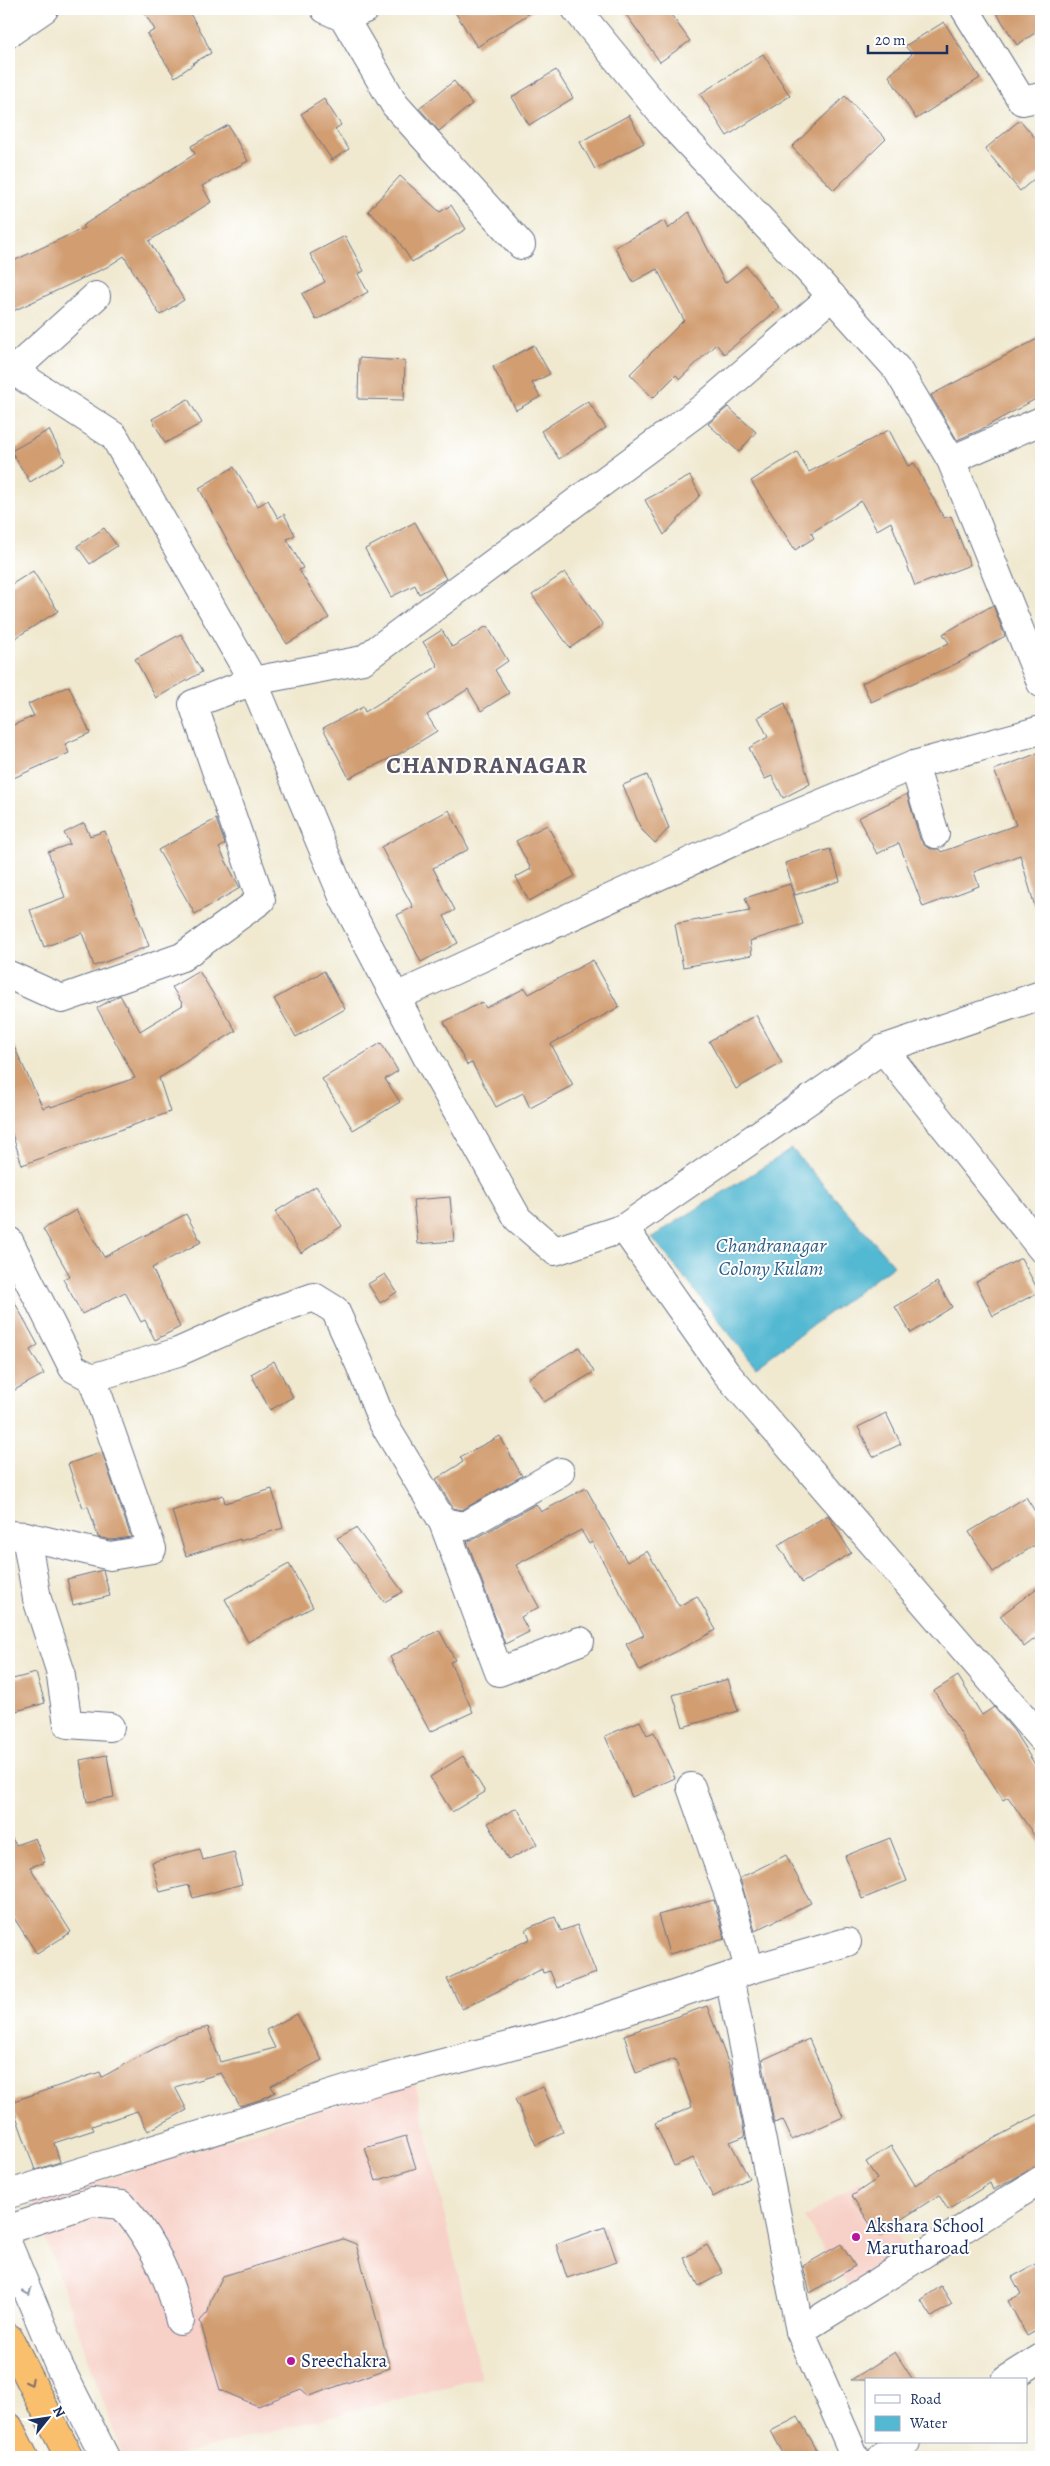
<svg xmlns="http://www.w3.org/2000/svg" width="1050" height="2466" viewBox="0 0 1050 2466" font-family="Alegreya,serif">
  <rect width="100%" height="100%" fill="#fff"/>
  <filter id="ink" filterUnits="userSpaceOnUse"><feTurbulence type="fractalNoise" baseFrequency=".02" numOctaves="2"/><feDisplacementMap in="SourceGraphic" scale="10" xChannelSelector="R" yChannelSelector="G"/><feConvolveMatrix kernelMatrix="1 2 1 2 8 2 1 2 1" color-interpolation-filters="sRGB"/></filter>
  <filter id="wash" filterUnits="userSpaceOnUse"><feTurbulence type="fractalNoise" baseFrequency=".0096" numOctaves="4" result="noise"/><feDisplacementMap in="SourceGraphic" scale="20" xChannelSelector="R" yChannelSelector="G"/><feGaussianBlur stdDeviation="1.12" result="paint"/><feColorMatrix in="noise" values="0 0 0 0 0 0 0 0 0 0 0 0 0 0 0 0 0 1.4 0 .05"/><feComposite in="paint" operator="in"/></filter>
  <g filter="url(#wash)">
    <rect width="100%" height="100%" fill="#f0e9d0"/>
    <!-- built -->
    <g fill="#f7d1c8">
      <path d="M 415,2080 L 481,2378 L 171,2457 L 123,2457 L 33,2203 Z"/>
      <path d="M 861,2181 L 909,2255 L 852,2292 L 804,2218 Z"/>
    </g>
    <!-- water -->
    <path fill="#53b8d1" stroke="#377498" d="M 792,1149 L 894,1265 L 756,1367 L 652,1237 Z"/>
    <g id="blocks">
      <!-- building -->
      <g fill="#d19d71">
        <path d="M 142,9 L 187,9 L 203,35 L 211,53 L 193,63 L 194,64 L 175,77 L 147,34 L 155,30 Z"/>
        <path d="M 453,9 L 536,9 L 477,47 Z"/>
        <path d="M 622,9 L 667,9 L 690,41 L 660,62 Z"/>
        <path d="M 994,9 L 1041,9 L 1041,29 L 1017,45 Z"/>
        <path d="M 944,22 L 980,78 L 916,119 L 889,76 L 912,54 L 905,46 Z"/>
        <path d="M 763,54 L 790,96 L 727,136 L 700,94 Z"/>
        <path d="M 556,70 L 573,98 L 529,125 L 512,97 Z"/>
        <path d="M 454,81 L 472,104 L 439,131 L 419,108 Z"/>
        <path d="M 845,96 L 886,139 L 834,190 L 792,147 Z"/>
        <path d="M 324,99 L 341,125 L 335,129 L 349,149 L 332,160 L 301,114 Z"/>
        <path d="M 629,115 L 644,143 L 595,169 L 580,142 Z"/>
        <path d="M 1020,120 L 1041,145 L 1041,173 L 1020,191 L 985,149 Z"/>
        <path d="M 228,125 L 248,161 L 202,186 L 211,202 L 149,241 L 184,300 L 160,315 L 124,256 L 107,267 L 9,313 L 9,263 L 84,228 L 82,226 L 195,154 L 191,146 Z"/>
        <path d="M 400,176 L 440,212 L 451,205 L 466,229 L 412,262 L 395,236 L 368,211 Z"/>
        <path d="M 689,212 L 725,283 L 746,266 L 780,308 L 724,354 L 716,344 L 680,379 L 676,375 L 653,398 L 630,374 L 684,320 L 657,269 L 633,282 L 615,247 L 664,221 L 668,229 Z"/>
        <path d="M 345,236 L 364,271 L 358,274 L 368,292 L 316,320 L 302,294 L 325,282 L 310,254 Z"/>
        <path d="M 1041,337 L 1041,396 L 980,430 L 957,440 L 931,395 Z"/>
        <path d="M 534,345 L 550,374 L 532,383 L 540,397 L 516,410 L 493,367 Z"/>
        <path d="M 359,358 L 405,361 L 404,400 L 358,399 Z"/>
        <path d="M 188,399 L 202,423 L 165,443 L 152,419 Z"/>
        <path d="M 588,401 L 606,428 L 559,459 L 541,431 Z"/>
        <path d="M 728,407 L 756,432 L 739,452 L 708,424 Z"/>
        <path d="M 49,430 L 65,461 L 30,482 L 11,451 Z"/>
        <path d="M 889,430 L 908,466 L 914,463 L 944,518 L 951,516 L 970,565 L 915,586 L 891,522 L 877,530 L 861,501 L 811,533 L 814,538 L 795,550 L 751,481 L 797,452 L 809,472 Z"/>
        <path d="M 234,467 L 258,506 L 268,500 L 278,518 L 284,514 L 295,535 L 287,539 L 303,568 L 299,570 L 329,618 L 287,644 L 257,597 L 199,488 Z"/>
        <path d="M 690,476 L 700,495 L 664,535 L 645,500 Z"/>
        <path d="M 415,522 L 446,579 L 419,594 L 415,585 L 391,597 L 365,549 Z"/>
        <path d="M 104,528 L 117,546 L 90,564 L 77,546 Z"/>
        <path d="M 33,571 L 58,611 L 9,642 L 9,586 Z"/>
        <path d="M 565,572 L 603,625 L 570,648 L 532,595 Z"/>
        <path d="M 993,605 L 1005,636 L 960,662 L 871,702 L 862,683 L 949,643 L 943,634 Z"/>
        <path d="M 487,626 L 508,661 L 495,670 L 509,693 L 481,711 L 468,689 L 427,715 L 437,731 L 401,753 L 349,778 L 323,728 L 363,707 L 365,712 L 438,666 L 423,642 L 442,630 L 452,647 Z"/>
        <path d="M 181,634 L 202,672 L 156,698 L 135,659 Z"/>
        <path d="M 69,686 L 90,733 L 65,744 L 69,753 L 9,780 L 9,727 L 34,716 L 28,704 Z"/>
        <path d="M 785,703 L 810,784 L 783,798 L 772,776 L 765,779 L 749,748 L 768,737 L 758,717 Z"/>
        <path d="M 1041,752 L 1041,907 L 1035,907 L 1020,855 L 974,872 L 979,886 L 923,907 L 899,843 L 877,854 L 858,818 L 907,794 L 920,839 L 925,846 L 931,849 L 939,849 L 941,852 L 1016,825 L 994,770 Z"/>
        <path d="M 647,775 L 669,828 L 655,843 L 641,829 L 623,785 Z"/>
        <path d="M 449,810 L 469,849 L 433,868 L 455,910 L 444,916 L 458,943 L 421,962 L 397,915 L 413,907 L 381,847 Z"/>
        <path d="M 216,819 L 225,844 L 219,848 L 240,888 L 195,914 L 158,850 Z"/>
        <path d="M 84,823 L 90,836 L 105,831 L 149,946 L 94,966 L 82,933 L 44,947 L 30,910 L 65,897 L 48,852 L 70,844 L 64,833 Z"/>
        <path d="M 547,825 L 575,876 L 529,901 L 516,877 L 531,869 L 516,841 Z"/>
        <path d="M 830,849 L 840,881 L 795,895 L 785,863 Z"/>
        <path d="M 790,884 L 803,924 L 750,941 L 752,955 L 683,967 L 675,924 L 750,911 L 745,898 Z"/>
        <path d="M 593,960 L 619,1007 L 551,1044 L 573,1085 L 530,1108 L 523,1093 L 496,1107 L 472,1063 L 467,1065 L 444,1022 L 482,1002 L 486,1008 L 525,988 L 529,994 Z"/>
        <path d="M 199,971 L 236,1031 L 159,1078 L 170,1112 L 22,1165 L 9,1124 L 9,1036 L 43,1108 L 50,1105 L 51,1107 L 135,1078 L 97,1008 L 120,995 L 140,1031 L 183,1005 L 172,987 Z"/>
        <path d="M 324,971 L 345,1009 L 296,1037 L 274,999 Z"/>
        <path d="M 756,1015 L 782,1063 L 736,1089 L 709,1041 Z"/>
        <path d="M 381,1043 L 398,1071 L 385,1079 L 400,1102 L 353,1130 L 322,1079 Z"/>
        <path d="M 316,1186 L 342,1226 L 301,1253 L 275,1212 Z"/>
        <path d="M 450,1197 L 454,1241 L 418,1244 L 413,1200 Z"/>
        <path d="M 76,1210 L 104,1257 L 186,1214 L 201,1242 L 152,1268 L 180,1327 L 155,1340 L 145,1320 L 141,1322 L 125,1292 L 82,1314 L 63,1279 L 70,1276 L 43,1229 Z"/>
        <path d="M 1021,1258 L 1039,1292 L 993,1316 L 976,1282 Z"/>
        <path d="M 385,1274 L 397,1292 L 380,1303 L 368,1284 Z"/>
        <path d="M 937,1282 L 952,1307 L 911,1333 L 895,1307 Z"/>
        <path d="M 9,1292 L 38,1345 L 30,1350 L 44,1374 L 9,1393 Z"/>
        <path d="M 579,1347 L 594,1372 L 544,1402 L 528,1378 Z"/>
        <path d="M 274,1361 L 293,1397 L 270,1410 L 251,1374 Z"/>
        <path d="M 886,1413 L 901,1444 L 873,1457 L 858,1427 Z"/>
        <path d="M 500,1436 L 522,1476 L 462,1510 L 453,1508 L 436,1479 L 463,1462 L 460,1457 Z"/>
        <path d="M 102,1452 L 131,1537 L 111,1540 L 98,1537 L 88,1506 L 83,1508 L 68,1464 Z"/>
        <path d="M 586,1488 L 627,1562 L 647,1551 L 679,1606 L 697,1596 L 716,1630 L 640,1671 L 626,1644 L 644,1635 L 592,1542 L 589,1544 L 581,1530 L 516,1565 L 539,1607 L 521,1617 L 529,1632 L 505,1644 L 467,1541 L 473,1540 L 536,1504 L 541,1512 Z"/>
        <path d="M 272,1489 L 283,1528 L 240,1541 L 240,1539 L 186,1556 L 172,1511 L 223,1495 L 225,1503 Z"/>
        <path d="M 1026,1497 L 1041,1521 L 1041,1541 L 993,1572 L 969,1532 Z"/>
        <path d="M 828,1515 L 851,1553 L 802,1583 L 778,1545 Z"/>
        <path d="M 356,1528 L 403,1592 L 384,1602 L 337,1538 Z"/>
        <path d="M 289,1564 L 313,1607 L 248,1642 L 225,1599 Z"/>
        <path d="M 103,1570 L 110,1596 L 73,1605 L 67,1579 Z"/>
        <path d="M 1041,1585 L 1041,1634 L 1024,1647 L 1000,1616 Z"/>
        <path d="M 439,1630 L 455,1660 L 450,1662 L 473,1712 L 430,1732 L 390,1657 Z"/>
        <path d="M 36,1673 L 45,1703 L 9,1713 L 9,1680 Z"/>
        <path d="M 958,1676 L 982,1715 L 994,1707 L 1014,1731 L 1041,1774 L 1041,1845 L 1008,1797 L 1003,1800 L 934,1691 Z"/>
        <path d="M 728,1679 L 738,1711 L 683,1727 L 673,1695 Z"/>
        <path d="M 640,1721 L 647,1735 L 654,1732 L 675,1778 L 632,1797 L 605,1736 Z"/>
        <path d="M 107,1755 L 114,1797 L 87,1802 L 80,1760 Z"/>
        <path d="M 463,1756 L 485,1792 L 452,1812 L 430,1777 Z"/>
        <path d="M 517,1808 L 538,1844 L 508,1860 L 488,1823 Z"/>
        <path d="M 9,1834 L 16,1845 L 35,1838 L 45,1862 L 30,1867 L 71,1932 L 37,1954 L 9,1910 Z"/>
        <path d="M 890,1838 L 907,1881 L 862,1899 L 845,1856 Z"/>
        <path d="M 200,1849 L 203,1860 L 234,1852 L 242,1884 L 193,1898 L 189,1885 L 160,1892 L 152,1862 Z"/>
        <path d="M 786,1855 L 811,1903 L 755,1931 L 740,1878 Z"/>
        <path d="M 714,1900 L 725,1939 L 669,1954 L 658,1915 Z"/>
        <path d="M 555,1917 L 561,1931 L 577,1925 L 596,1973 L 557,1988 L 550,1971 L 543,1973 L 542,1969 L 462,2009 L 447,1979 L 530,1939 L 526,1929 Z"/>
        <path d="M 707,2006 L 732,2073 L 745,2136 L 730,2142 L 749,2178 L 713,2197 L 693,2158 L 674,2166 L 655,2123 L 692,2107 L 675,2059 L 636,2073 L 624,2035 Z"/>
        <path d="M 297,2014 L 322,2060 L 271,2086 L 275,2092 L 260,2100 L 240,2106 L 221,2073 L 175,2087 L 187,2110 L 148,2131 L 137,2111 L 92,2126 L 94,2130 L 54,2143 L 60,2162 L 35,2170 L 11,2102 L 100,2072 L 102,2077 L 177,2036 L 208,2027 L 220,2062 L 275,2048 L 266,2030 Z"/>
        <path d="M 809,2039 L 843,2117 L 792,2140 L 783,2120 L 774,2123 L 762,2060 Z"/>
        <path d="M 543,2087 L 563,2132 L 536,2145 L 515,2099 Z"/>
        <path d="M 1041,2113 L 1041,2164 L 993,2190 L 990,2183 L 948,2210 L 939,2195 L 877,2235 L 852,2196 L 877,2179 L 866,2162 L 891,2146 L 915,2185 L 956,2159 Z"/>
        <path d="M 406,2136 L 416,2168 L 376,2181 L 365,2148 Z"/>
        <path d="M 605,2227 L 617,2262 L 567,2278 L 556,2244 Z"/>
        <path d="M 343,2239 L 356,2244 L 390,2368 L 309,2396 L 301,2389 L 258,2406 L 220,2390 L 200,2321 L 208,2312 L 211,2299 L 223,2276 Z"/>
        <path d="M 841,2244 L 855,2266 L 810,2293 L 803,2266 Z"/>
        <path d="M 707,2245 L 723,2273 L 699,2286 L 684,2258 Z"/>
        <path d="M 1041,2261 L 1041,2331 L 1040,2329 L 1027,2336 L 1008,2301 L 1021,2294 L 1012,2277 Z"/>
        <path d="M 941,2286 L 952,2304 L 932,2317 L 921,2300 Z"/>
        <path d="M 895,2352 L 913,2380 L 851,2380 Z"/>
        <path d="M 798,2417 L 821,2457 L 785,2457 L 771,2431 Z"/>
      </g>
    </g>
  </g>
  <g filter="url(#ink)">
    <use href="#blocks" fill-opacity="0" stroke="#667086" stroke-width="1"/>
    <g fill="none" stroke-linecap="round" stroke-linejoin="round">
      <!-- minor casing -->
      <g stroke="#667086" stroke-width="30">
        <g id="minor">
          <path d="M 325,9 L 344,18 L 365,9"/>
          <path d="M 576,9 L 667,120 L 809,271 L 897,369 L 951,460 L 1041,683"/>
          <path d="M 965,9 L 1022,101 L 1041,97"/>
          <path d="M 344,18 L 395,105 L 521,245"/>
          <path d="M 9,33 L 44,9"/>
          <path d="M 9,368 L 114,436 L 253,681 L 344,899 L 427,1057 L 518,1219 L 555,1251 L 624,1228 L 883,1049 L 1041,1248"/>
          <path d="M 13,371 L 96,296"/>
          <path d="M 951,460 L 1041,421"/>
          <path d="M 935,834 L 914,765 L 1041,730"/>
          <path d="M 9,975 L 62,999 L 182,957 L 261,900 L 193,704 L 253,681 L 363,660 L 704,407 L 832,296"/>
          <path d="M 396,997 L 765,827 L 914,765"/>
          <path d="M 883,1049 L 1041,995"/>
          <path d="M 624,1228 L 726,1373 L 1041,1738"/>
          <path d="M 9,1241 L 73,1368 L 92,1378 L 178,1352 L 259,1316 L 314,1297 L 335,1310 L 360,1365 L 382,1421 L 443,1522 L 465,1526 L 560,1472"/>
          <path d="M 443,1522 L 499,1672 L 580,1641"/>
          <path d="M 9,1535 L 26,1536 L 110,1556 L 152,1549 L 92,1378"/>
          <path d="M 26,1536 L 37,1599 L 60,1670 L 68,1724 L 110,1727"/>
          <path d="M 691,1787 L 730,1898 L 749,1970"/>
          <path d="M 729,1977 L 800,2331 L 855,2457"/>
          <path d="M 9,2194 L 385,2078 L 562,2032 L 749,1970 L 847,1942"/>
          <path d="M 9,2229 L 92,2202 L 122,2205 C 151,2238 170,2279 180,2321"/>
          <path d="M 9,2247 L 59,2366 L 105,2457"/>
          <path d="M 800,2331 L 1041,2180"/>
          <path d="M 1006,2380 L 1041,2358"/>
          <path d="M 882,2457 L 906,2442"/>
        </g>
      </g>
      <!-- highway casing -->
      <g stroke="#667086" stroke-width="30">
        <g id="highway">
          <path d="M 9,2338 L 69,2457"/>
          <path d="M 9,2427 L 24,2457"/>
        </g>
      </g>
      <!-- minor -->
      <use href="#minor" stroke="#fff" stroke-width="28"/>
      <!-- highway -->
      <use href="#highway" stroke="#f9bf6d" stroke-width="28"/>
    </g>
    <!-- one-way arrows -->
    <defs><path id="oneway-chevron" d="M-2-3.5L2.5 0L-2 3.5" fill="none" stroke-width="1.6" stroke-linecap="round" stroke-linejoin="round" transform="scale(1.25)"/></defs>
    <use stroke="#8d97ae" href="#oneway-chevron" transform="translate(28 2292) rotate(67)"/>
    <use stroke="#7f7065" href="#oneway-chevron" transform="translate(30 2382) rotate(63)"/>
  </g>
  <!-- markers -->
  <g fill="#b5179e" stroke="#fff" stroke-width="2">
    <circle cx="856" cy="2237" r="5"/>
    <circle cx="291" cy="2361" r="5"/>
  </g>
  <g text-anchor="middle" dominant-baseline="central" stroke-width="4" stroke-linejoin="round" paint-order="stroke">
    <!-- poi labels -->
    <g font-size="19" fill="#1b2f5e" stroke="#fff" text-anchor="start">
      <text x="866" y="2226">Akshara School<tspan x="866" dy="22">Marutharoad</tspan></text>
      <text x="301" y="2361">Sreechakra</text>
    </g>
    <!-- water labels -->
    <g font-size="20" font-style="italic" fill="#2f5f86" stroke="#fff">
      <text x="771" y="1245">Chandranagar<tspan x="771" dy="23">Colony Kulam</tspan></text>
    </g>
    <!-- district labels -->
    <g font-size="24" font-weight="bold" letter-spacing="1" fill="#5b5665" stroke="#fff">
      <text x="487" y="765">CHANDRANAGAR</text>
    </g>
  </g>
  <!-- margin -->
  <rect width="1050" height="2466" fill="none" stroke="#fff" stroke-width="30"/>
  <!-- legend -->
  <rect x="865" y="2378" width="162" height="65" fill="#ffffff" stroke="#a4acbf"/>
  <rect x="875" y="2395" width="25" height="8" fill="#ffffff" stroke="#a4acbf"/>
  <text x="910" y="2404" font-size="15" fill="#1b2f5e">Road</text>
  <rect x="875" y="2416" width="25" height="15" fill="#53b8d1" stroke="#a4acbf"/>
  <text x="910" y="2428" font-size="15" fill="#1b2f5e">Water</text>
  <!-- north arrow -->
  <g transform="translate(48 2418) rotate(60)" stroke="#ffffff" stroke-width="4" paint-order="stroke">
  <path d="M0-4L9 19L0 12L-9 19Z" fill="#1b2f5e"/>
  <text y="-8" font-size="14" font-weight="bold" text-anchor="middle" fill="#1b2f5e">N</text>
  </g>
  <!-- scale -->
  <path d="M868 45v8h79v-8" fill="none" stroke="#1b2f5e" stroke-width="2.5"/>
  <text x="875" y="45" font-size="15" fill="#1b2f5e" stroke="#ffffff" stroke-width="4" paint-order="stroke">20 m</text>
</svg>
